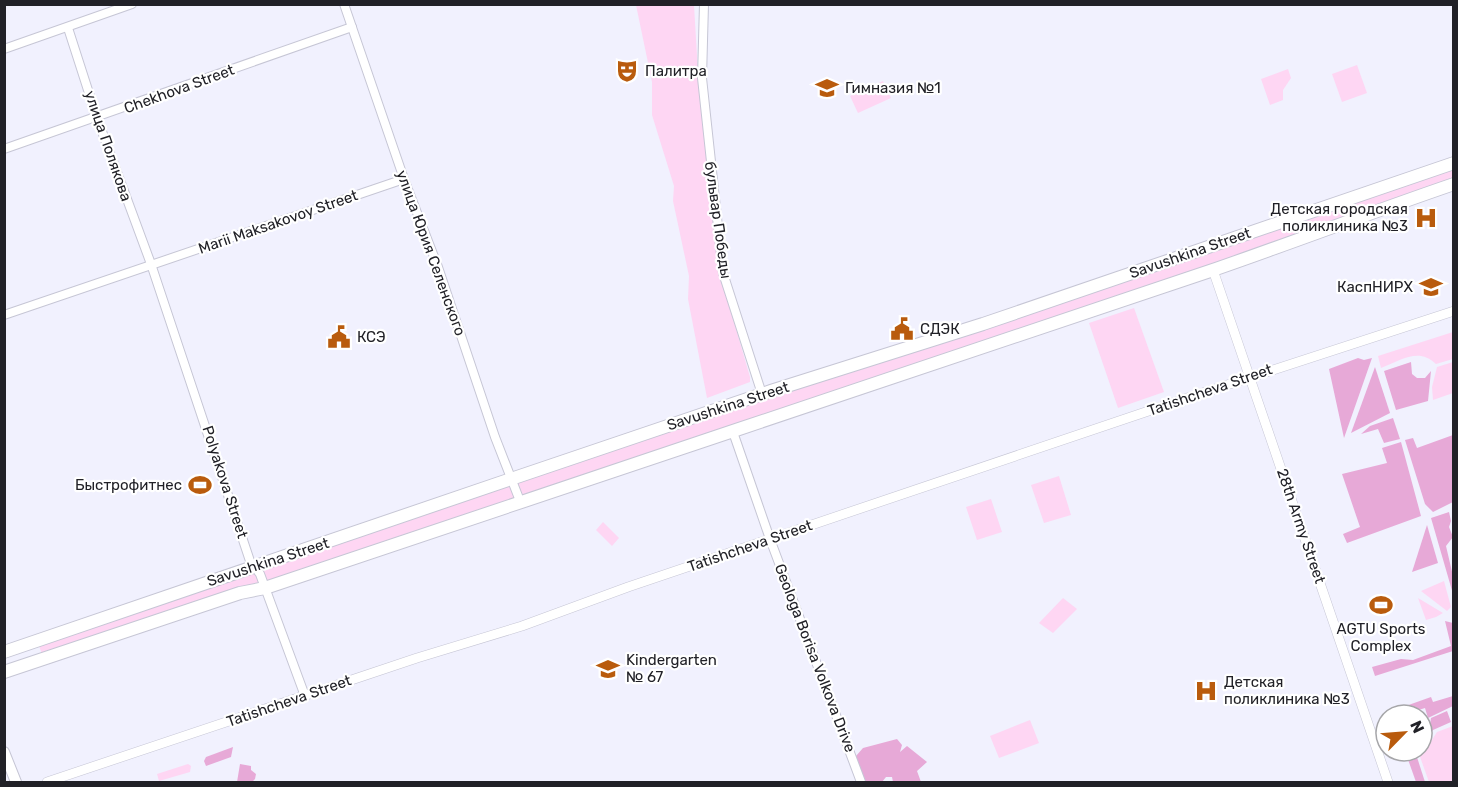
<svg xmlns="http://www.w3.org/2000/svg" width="1458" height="787" viewBox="0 0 1458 787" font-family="Rubik,sans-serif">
  <rect width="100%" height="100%" fill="#f1f1fe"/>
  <!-- green -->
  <g fill="#fed6f3">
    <path d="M 636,5 L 694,5 L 698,73 L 719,270 L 750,377 L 750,382 L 707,398 L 688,299 L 689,276 L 673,201 L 674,186 L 652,115 L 652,82 Z"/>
    <path d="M 1357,65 L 1367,93 L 1342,102 L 1332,74 Z"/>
    <path d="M 1288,69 L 1291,78 L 1283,90 L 1283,100 L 1270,105 L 1261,79 Z"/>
    <path d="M 883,81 L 891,98 L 858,113 L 850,96 Z"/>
    <path d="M 1453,165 L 1453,181 L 990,345 L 44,660 L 37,640 Z"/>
    <path d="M 1134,308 L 1164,392 L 1118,408 L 1089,323 Z"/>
    <path d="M 1453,332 L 1453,359 L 1436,364 C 1419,347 1401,360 1381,368 L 1378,356 Z"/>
    <path d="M 1453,362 L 1453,393 L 1433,400 L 1432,387 L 1437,367 Z"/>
    <path d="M 1059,476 L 1071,515 L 1044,523 L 1031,485 Z"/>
    <path d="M 991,499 L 1002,532 L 977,540 L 966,507 Z"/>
    <path d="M 603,522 L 619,538 L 612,546 L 596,530 Z"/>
    <path d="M 1444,581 L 1451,607 L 1447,611 L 1421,591 Z"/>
    <path d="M 1063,598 L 1077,609 L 1053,633 L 1039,623 Z"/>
    <path d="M 1418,598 L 1443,613 L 1436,617 L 1426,620 Z"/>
    <path d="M 1030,720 L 1039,743 L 999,758 L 990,736 Z"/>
    <path d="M 1453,726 L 1453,782 L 1429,782 L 1419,754 L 1428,746 L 1437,732 Z"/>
    <path d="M 188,764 L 191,766 L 190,772 L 159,781 L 157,774 Z"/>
  </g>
  <!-- forest -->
  <g fill="#e7a9d7">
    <path d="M 1358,358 L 1364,360 L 1372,358 L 1344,438 L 1329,369 Z"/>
    <path d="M 1411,362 L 1412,374 L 1417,378 L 1425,378 L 1431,371 L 1428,401 L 1396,410 L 1384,371 Z"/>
    <path d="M 1375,367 L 1390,413 L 1351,433 Z"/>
    <path d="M 1393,418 L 1400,439 L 1384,443 L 1378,429 L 1361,434 L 1370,426 Z"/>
    <path d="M 1453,435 L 1453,502 L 1433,512 L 1425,504 L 1405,440 L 1413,438 L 1417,448 Z"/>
    <path d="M 1401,442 L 1421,516 L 1347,543 L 1343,534 L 1360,527 L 1342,474 L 1387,463 L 1382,448 Z"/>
    <path d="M 1449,512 L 1451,521 L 1449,527 L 1453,537 L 1446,546 L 1453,576 L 1453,594 L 1431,518 Z"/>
    <path d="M 1427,525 L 1438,563 L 1412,572 Z"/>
    <path d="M 1445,621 L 1453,623 L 1453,651 L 1375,676 L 1372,667 L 1401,659 L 1413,660 L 1451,646 Z"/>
    <path d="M 1453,696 L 1453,706 L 1428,718 L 1425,708 L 1403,715 L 1387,715 L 1386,713 L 1431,697 L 1433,702 Z"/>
    <path d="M 1447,711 L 1451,722 L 1433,730 L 1422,743 L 1422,734 L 1429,731 L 1431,718 Z"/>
    <path d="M 897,739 L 902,745 L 900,752 L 907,746 L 927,762 L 917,771 L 921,782 L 893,782 L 892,777 L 886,777 L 882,782 L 865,782 L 856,756 L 863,748 Z"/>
    <path d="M 233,747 L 231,757 L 206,766 L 204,761 L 206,757 Z"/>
    <path d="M 1405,751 L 1415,751 L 1425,782 L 1416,782 Z"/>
    <path d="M 240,764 L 251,766 L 251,770 L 256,774 L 255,779 L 252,782 L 237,782 Z"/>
  </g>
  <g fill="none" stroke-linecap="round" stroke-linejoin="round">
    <!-- tertiary casing -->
    <g stroke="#c6c6d5" stroke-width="10">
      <g id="tertiary">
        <path d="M 344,4 L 404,179 L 438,267 L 495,437 L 520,501"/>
        <path d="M 704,4 L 702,78 L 723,273 L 762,394"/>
        <path d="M 68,28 L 97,118 L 151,264 L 250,561 L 260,574 L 305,696"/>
        <path d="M 4,49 L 132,4"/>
        <path d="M 4,149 L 352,27"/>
        <path d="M 4,315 L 404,179"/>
        <path d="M 733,432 L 770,539 L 861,782"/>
      </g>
    </g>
    <!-- secondary casing -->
    <g stroke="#c6c6d5" stroke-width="10">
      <g id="secondary">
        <path d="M 1213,270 L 1388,782"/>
        <path d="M 47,782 L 417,658 L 522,626 L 628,587 L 1187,398 L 1454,311"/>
      </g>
    </g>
    <!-- primary casing -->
    <g stroke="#c6c6d5" stroke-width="12">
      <path id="primary" d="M 4,752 L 16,782"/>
    </g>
    <!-- trunk casing -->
    <g stroke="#c6c6d5" stroke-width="14">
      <g id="trunk">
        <path d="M 4,652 L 511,479 L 771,391 L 983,324 L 1454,163"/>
        <path d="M 4,672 L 240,593 L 265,588 C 579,480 896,379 1210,271 C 1291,243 1372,212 1454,184"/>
      </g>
    </g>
    <!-- tertiary -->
    <use href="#tertiary" stroke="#fff" stroke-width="8"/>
    <!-- secondary -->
    <use href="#secondary" stroke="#fff" stroke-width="9"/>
    <!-- primary -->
    <use href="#primary" stroke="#fff" stroke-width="10"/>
    <!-- trunk -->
    <use href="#trunk" stroke="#fff" stroke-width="12"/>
  </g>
  <!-- icons -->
  <defs>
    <g id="theatre-bare" transform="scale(1.8)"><path d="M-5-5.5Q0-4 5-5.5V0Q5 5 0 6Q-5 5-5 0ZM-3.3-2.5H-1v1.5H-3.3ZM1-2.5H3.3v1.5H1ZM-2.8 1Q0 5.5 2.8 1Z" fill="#b95b0d" stroke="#fff" stroke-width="2.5" paint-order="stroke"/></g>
    <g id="school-bare" transform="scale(1.8)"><path d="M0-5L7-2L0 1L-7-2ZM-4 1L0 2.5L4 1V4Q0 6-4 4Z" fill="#b95b0d" stroke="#fff" stroke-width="2.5" paint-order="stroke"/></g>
    <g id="hospital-bare" transform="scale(1.8)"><path d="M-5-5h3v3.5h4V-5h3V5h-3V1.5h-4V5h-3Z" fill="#b95b0d" stroke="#fff" stroke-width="2.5" paint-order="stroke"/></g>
    <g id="university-bare" transform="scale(1.8)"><path d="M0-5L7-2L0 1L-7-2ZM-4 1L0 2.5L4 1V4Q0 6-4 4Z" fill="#b95b0d" stroke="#fff" stroke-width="2.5" paint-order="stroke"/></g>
    <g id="civic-bare" transform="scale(1.8)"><path d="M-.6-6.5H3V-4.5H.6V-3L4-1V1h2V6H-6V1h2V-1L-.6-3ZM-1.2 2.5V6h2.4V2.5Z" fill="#b95b0d" stroke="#fff" stroke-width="2.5" paint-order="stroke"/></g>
    <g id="stadium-bare" transform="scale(1.8)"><path d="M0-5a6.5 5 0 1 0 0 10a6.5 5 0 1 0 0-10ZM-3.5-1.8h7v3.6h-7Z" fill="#b95b0d" stroke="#fff" stroke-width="2.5" paint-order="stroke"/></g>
  </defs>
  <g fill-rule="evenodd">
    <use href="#theatre-bare" x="627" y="71"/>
    <use href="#school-bare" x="827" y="88"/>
    <use href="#hospital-bare" x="1426" y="218"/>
    <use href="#university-bare" x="1431" y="287"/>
    <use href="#civic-bare" x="902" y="329"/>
    <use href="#civic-bare" x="339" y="337"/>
    <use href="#stadium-bare" x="200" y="485"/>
    <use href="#stadium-bare" x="1381" y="605"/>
    <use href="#school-bare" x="608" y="669"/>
    <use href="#hospital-bare" x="1206" y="691"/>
  </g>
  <g text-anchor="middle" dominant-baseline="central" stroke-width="4.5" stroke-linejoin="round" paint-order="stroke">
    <!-- poi labels -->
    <g font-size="15" fill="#212127" stroke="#fff" text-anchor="start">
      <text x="645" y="71">Палитра</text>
      <text x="845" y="88">Гимназия №1</text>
      <text x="1408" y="209" text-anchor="end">Детская городская<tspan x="1408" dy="17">поликлиника №3</tspan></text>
      <text x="1413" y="287" text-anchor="end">КаспНИРХ</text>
      <text x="920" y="329">СДЭК</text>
      <text x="357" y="337">КСЭ</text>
      <text x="182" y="485" text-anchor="end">Быстрофитнес</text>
      <text x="1381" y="629" text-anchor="middle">AGTU Sports<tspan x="1381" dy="17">Complex</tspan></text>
      <text x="626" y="660">Kindergarten<tspan x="626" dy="17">№ 67</tspan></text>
      <text x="1224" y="682">Детская<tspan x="1224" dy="17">поликлиника №3</tspan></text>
    </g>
    <!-- street labels -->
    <g font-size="15" fill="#212127" stroke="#fff">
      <text transform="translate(179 89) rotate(-20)">Chekhova Street</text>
      <text transform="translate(108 146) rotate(71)">улица Полякова</text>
      <text transform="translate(718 220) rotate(82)">бульвар Победы</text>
      <text transform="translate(278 222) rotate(-19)">Marii Maksakovoy Street</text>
      <text transform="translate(431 253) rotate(70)">улица Юрия Селенского</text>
      <text transform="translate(1190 253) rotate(-19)">Savushkina Street</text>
      <text transform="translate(1210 390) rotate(-19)">Tatishcheva Street</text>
      <text transform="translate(728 406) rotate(-18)">Savushkina Street</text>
      <text transform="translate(225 482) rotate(72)">Polyakova Street</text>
      <text transform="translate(1301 526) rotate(71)">28th Army Street</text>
      <text transform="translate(750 546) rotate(-19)">Tatishcheva Street</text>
      <text transform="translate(268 562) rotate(-18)">Savushkina Street</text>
      <text transform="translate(815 658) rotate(69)">Geologa Borisa Volkova Drive</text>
      <text transform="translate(289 701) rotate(-19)">Tatishcheva Street</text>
    </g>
  </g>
  <!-- border -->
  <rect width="1458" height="787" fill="none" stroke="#212127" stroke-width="12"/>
  <!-- north arrow -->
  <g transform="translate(1404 733) rotate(65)"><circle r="28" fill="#ffffff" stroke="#a6a6a9" stroke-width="1.5"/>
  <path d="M0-4.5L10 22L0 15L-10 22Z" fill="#b95b0d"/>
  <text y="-9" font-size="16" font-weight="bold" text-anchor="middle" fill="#212127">N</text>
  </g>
</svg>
